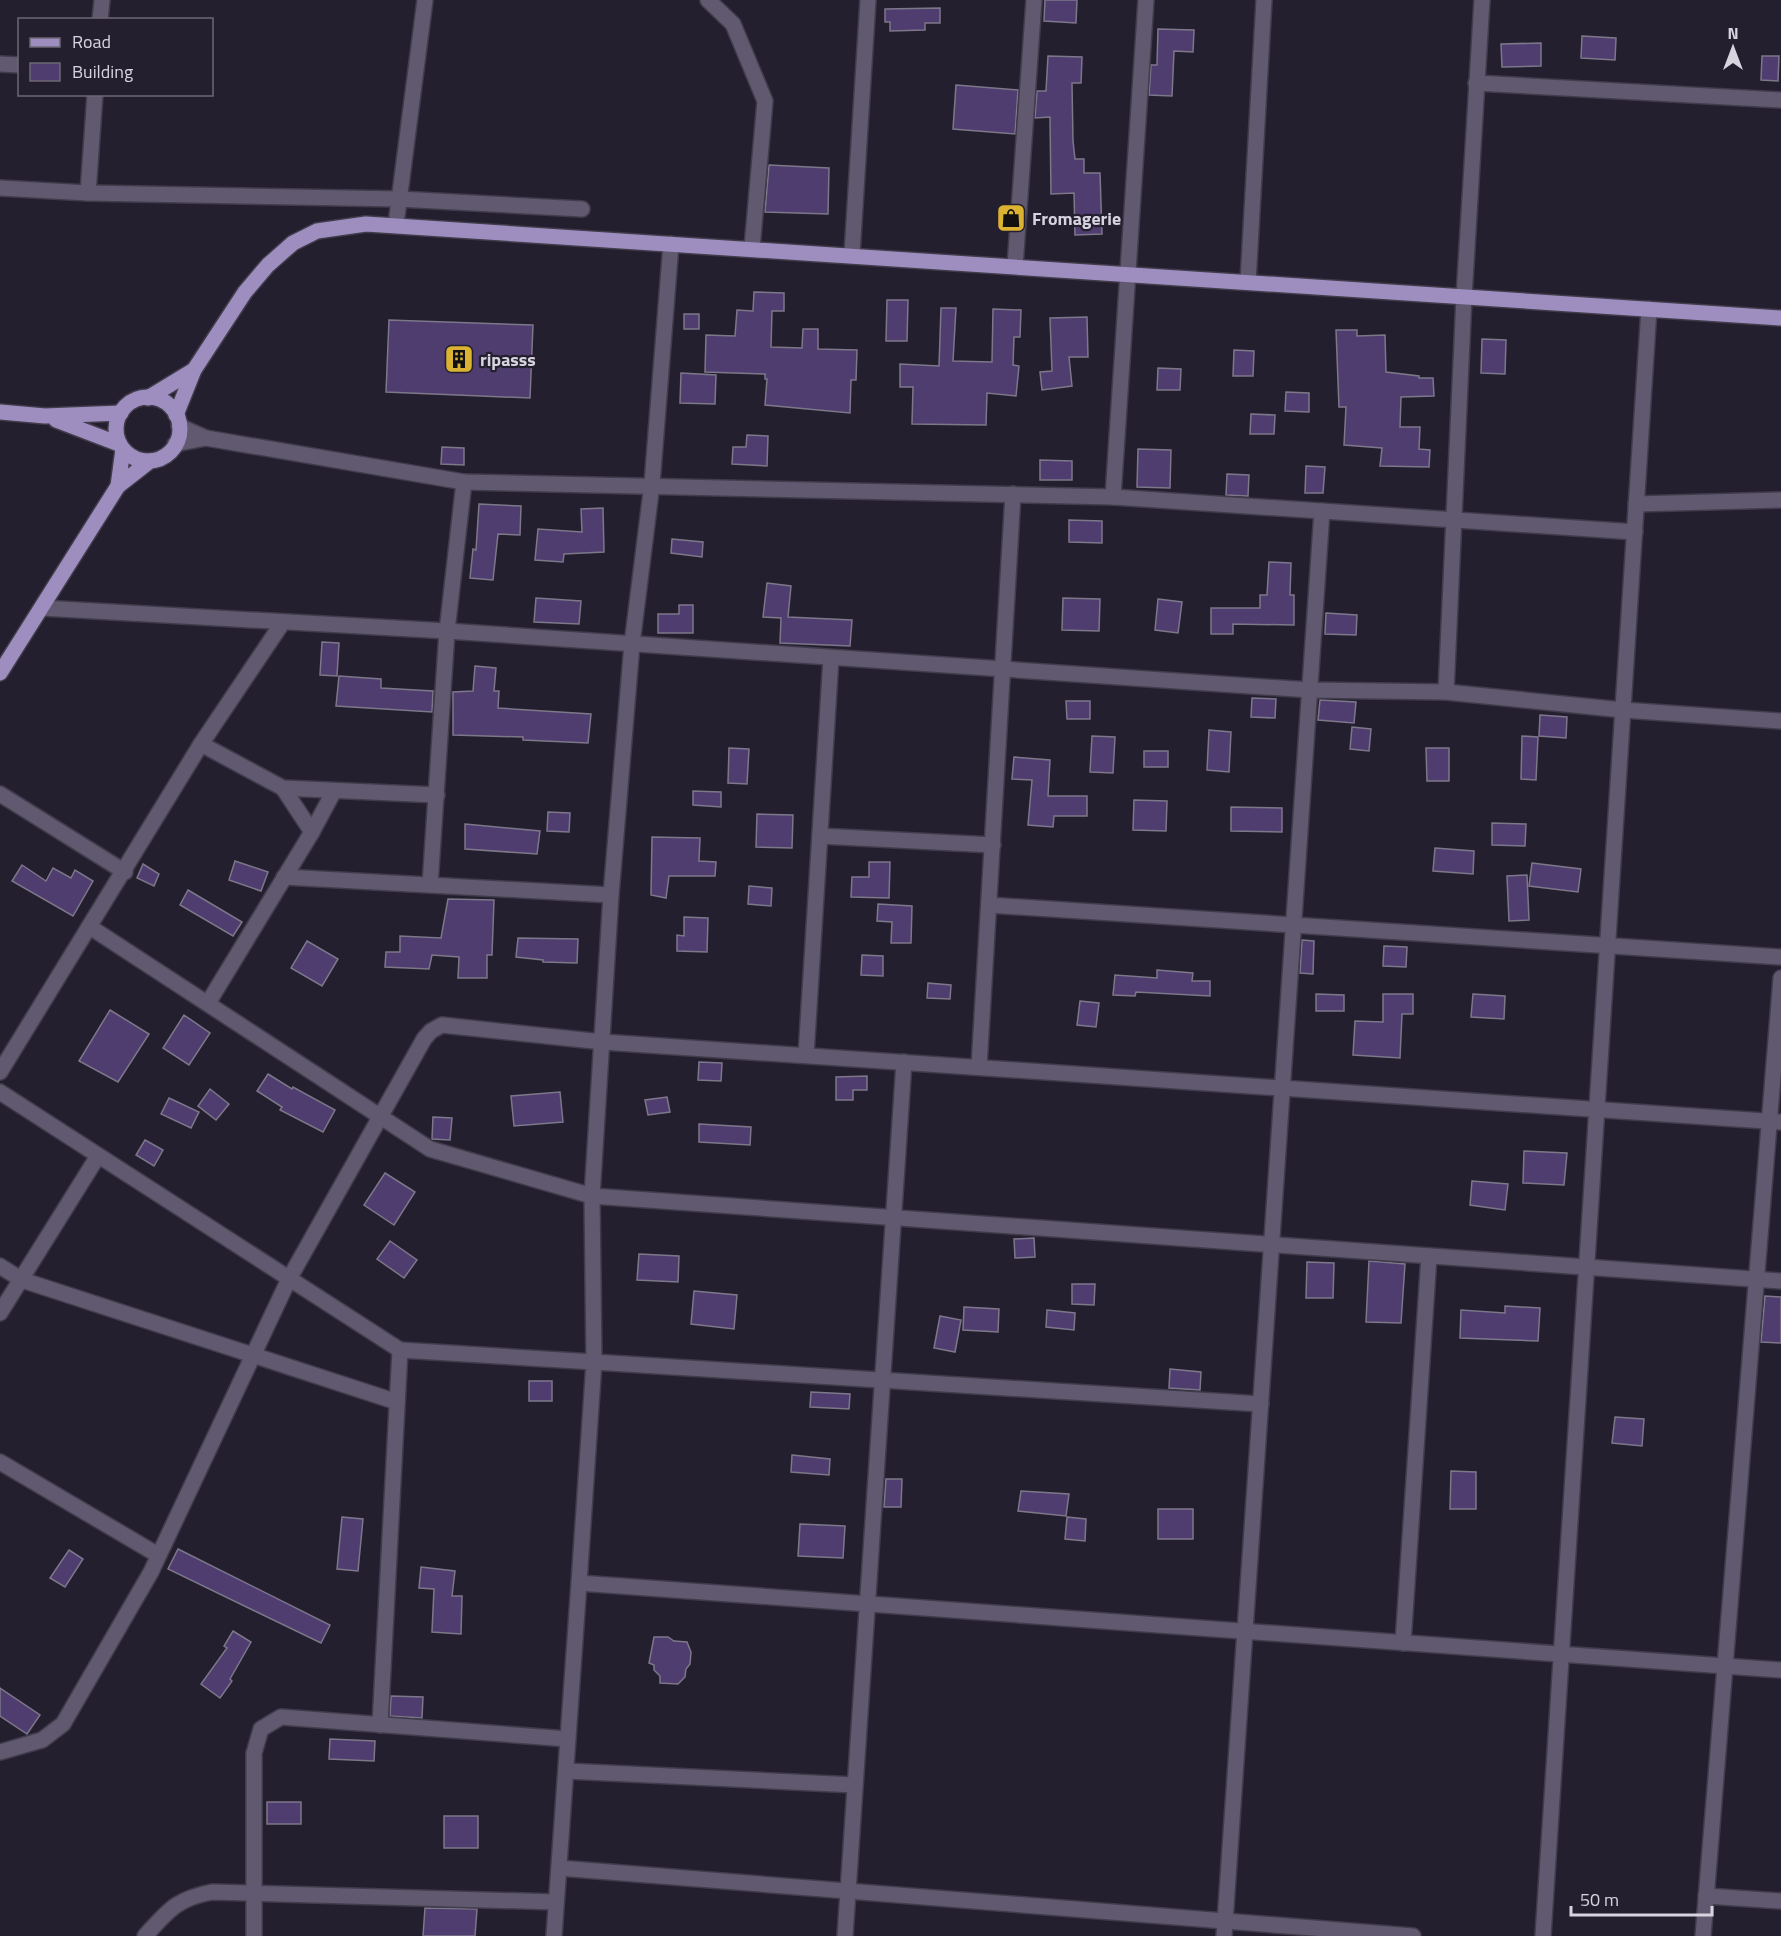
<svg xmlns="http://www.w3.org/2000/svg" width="1781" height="1936" viewBox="0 0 1781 1936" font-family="'Titillium Web',sans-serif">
  <rect width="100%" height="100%" fill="#241f2f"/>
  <!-- building -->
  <g fill="#4f3d6f" stroke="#7d778a" stroke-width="1.5">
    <path d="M 1045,0 L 1077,0 L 1076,23 L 1044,21 Z"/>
    <path d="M 940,8 L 940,23 L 925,23 L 925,30 L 890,31 L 890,22 L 885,22 L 885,9 Z"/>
    <path d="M 1158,29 L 1194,30 L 1193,52 L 1174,51 L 1172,96 L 1149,95 L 1151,65 L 1157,65 Z"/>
    <path d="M 1582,36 L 1616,38 L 1615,60 L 1581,58 Z"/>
    <path d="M 1541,43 L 1541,66 L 1502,67 L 1501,44 Z"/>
    <path d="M 1048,56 L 1082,57 L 1081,83 L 1072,83 L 1073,141 L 1075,159 L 1084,159 L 1084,173 L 1100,173 L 1102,234 L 1075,235 L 1074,193 L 1051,194 L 1050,117 L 1035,118 L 1037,91 L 1046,91 Z"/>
    <path d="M 1762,56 L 1779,56 L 1778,81 L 1761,80 Z"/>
    <path d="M 956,85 L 1018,90 L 1015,134 L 953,129 Z"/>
    <path d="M 769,165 L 829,168 L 828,214 L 765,212 Z"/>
    <path d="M 754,292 L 784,293 L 784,311 L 772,311 L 771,347 L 802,348 L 803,329 L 818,329 L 818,349 L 857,350 L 856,380 L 851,380 L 850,413 L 765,405 L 767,379 L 765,379 L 765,374 L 705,372 L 706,335 L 735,336 L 737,310 L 753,311 Z"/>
    <path d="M 887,300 L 908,300 L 907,341 L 886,341 Z"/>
    <path d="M 941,308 L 956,308 L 953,361 L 992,362 L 993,309 L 1021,310 L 1020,337 L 1014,337 L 1013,365 L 1019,366 L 1016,396 L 987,393 L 986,425 L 912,424 L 913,387 L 900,387 L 900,364 L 939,366 Z"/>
    <rect x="684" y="314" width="15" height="15"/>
    <path d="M 1087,317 L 1088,357 L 1069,357 L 1072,386 L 1042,390 L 1040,372 L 1052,371 L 1050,318 Z"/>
    <path d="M 389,320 L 533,325 L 530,398 L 386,392 Z"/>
    <path d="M 1336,330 L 1357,330 L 1357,336 L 1385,335 L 1386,372 L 1419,376 L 1419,378 L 1433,378 L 1434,396 L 1401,397 L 1400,427 L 1420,427 L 1419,449 L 1430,450 L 1429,467 L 1380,466 L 1382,448 L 1344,445 L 1346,407 L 1339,407 Z"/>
    <path d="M 1482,339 L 1506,340 L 1505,374 L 1481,373 Z"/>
    <path d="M 1234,350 L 1254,351 L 1253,376 L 1233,376 Z"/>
    <path d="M 1158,368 L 1181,369 L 1180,390 L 1157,390 Z"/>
    <path d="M 681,373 L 716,375 L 715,404 L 680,403 Z"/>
    <path d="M 1286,392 L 1309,393 L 1309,412 L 1285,411 Z"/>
    <path d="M 1251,414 L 1275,415 L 1274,434 L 1250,434 Z"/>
    <path d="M 747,435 L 768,436 L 767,466 L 732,464 L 733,447 L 746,447 Z"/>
    <path d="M 442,447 L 464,448 L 464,465 L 441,464 Z"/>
    <path d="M 1138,449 L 1171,450 L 1170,488 L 1137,487 Z"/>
    <path d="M 1040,460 L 1072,461 L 1072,480 L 1040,480 Z"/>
    <path d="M 1306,466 L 1325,467 L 1323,493 L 1305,493 Z"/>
    <path d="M 1227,474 L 1249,475 L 1248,496 L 1226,495 Z"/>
    <path d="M 479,504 L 521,506 L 520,535 L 498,534 L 493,580 L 470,578 L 473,549 L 476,550 Z"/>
    <path d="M 603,508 L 604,552 L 564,554 L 563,562 L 535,560 L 538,529 L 582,532 L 581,509 Z"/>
    <path d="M 1069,520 L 1102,521 L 1102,543 L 1069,542 Z"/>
    <path d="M 672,539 L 703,542 L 702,557 L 671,553 Z"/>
    <path d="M 1269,562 L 1291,563 L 1290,595 L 1294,595 L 1294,625 L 1233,624 L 1233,634 L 1211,634 L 1211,608 L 1260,608 L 1260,595 L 1267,595 Z"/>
    <path d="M 767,583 L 791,586 L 788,617 L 852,620 L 850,646 L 780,643 L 781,618 L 763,617 Z"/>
    <path d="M 536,598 L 581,601 L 579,624 L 534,622 Z"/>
    <path d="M 1063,598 L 1100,599 L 1099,631 L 1062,630 Z"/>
    <path d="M 1158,599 L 1182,602 L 1178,633 L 1155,630 Z"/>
    <path d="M 679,605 L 693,605 L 693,633 L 658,633 L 658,614 L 679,614 Z"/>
    <path d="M 1326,613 L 1357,615 L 1356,635 L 1325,634 Z"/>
    <path d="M 322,642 L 339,643 L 337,676 L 320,675 Z"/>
    <path d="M 475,666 L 496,668 L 494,691 L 499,691 L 498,708 L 591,714 L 588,743 L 523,740 L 523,737 L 453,735 L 453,692 L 473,691 Z"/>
    <path d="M 339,676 L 381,679 L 381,688 L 433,691 L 432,712 L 336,706 Z"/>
    <path d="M 1252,698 L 1276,699 L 1275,718 L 1251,717 Z"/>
    <path d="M 1320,700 L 1356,702 L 1354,723 L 1318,720 Z"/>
    <path d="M 1066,701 L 1090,701 L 1090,719 L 1067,719 Z"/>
    <path d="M 1540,715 L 1567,717 L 1566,738 L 1539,736 Z"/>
    <path d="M 1352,727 L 1371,729 L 1369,751 L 1350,749 Z"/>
    <path d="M 1209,730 L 1231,732 L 1229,772 L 1207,770 Z"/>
    <path d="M 1092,736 L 1115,737 L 1113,773 L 1090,772 Z"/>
    <path d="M 1522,736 L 1538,737 L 1536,780 L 1521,779 Z"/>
    <path d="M 729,748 L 749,749 L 747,784 L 728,783 Z"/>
    <path d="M 1426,748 L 1449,748 L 1449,781 L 1427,781 Z"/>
    <rect x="1144" y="751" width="24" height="16"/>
    <path d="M 1014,757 L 1050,760 L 1048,796 L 1087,796 L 1087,816 L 1054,816 L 1053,827 L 1028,825 L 1032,780 L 1012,779 Z"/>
    <path d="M 693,791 L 721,792 L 721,807 L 693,805 Z"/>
    <path d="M 1134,800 L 1167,801 L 1166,831 L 1133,830 Z"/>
    <path d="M 1231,807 L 1282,808 L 1282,832 L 1231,831 Z"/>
    <path d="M 548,812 L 570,813 L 569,832 L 547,831 Z"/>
    <path d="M 757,814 L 793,815 L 792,848 L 756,847 Z"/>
    <path d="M 1492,823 L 1526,824 L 1525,846 L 1492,845 Z"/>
    <path d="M 465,824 L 540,831 L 537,854 L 465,849 Z"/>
    <path d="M 652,837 L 700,838 L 699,861 L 716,862 L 715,876 L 669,876 L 666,898 L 651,895 Z"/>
    <path d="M 1435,848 L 1474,851 L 1473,874 L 1433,871 Z"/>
    <path d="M 235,861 L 268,872 L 261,891 L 229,880 Z"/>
    <path d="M 869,862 L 890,862 L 889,898 L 851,897 L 852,877 L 869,877 Z"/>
    <path d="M 1532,863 L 1581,869 L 1578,892 L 1529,886 Z"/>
    <path d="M 143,864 L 159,874 L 154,886 L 137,878 Z"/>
    <path d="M 22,865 L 46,881 L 53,868 L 71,878 L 75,870 L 93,881 L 73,916 L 12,881 Z"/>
    <path d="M 1527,875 L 1529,920 L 1509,921 L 1507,876 Z"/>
    <path d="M 749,886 L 772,888 L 771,906 L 748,904 Z"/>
    <path d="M 188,890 L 242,922 L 233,936 L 180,905 Z"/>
    <path d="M 448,899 L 494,900 L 492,955 L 487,955 L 487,978 L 458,978 L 459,957 L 432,955 L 429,969 L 385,967 L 386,952 L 400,952 L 400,936 L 441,938 Z"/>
    <path d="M 878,904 L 912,906 L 911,943 L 891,943 L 892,922 L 877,921 Z"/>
    <path d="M 684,917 L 708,918 L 707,952 L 677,951 L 677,935 L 684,936 Z"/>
    <path d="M 518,938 L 578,939 L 577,963 L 543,962 L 543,960 L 516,957 Z"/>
    <path d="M 1302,940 L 1314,941 L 1313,974 L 1300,973 Z"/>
    <path d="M 307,941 L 338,959 L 322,986 L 291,968 Z"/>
    <path d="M 1384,946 L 1407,947 L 1406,967 L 1383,966 Z"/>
    <path d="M 862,955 L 883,956 L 883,976 L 861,975 Z"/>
    <path d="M 1157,970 L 1193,973 L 1192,981 L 1210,981 L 1210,996 L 1136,992 L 1135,996 L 1113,995 L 1115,975 L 1157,978 Z"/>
    <path d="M 928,983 L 951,985 L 950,999 L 927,998 Z"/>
    <path d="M 1316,994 L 1344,995 L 1344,1011 L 1316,1011 Z"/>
    <path d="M 1383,994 L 1413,994 L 1413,1014 L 1402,1014 L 1400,1058 L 1353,1055 L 1355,1021 L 1383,1022 Z"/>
    <path d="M 1473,994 L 1505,996 L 1504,1019 L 1471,1017 Z"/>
    <path d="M 1080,1001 L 1099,1003 L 1096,1027 L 1077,1025 Z"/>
    <path d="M 110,1010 L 149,1034 L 118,1082 L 79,1061 Z"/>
    <path d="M 184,1015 L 210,1033 L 189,1065 L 163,1048 Z"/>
    <path d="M 699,1062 L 722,1063 L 721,1081 L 698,1080 Z"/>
    <path d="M 268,1074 L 292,1089 L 293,1087 L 335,1110 L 323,1132 L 280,1110 L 282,1107 L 257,1091 Z"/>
    <path d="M 867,1076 L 867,1090 L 853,1090 L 853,1100 L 836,1100 L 836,1077 Z"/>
    <path d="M 210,1089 L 229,1104 L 216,1120 L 198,1106 Z"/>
    <path d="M 560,1092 L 563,1122 L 514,1126 L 511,1096 Z"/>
    <path d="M 667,1097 L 670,1112 L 648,1115 L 645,1100 Z"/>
    <path d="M 169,1098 L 199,1112 L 191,1128 L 161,1114 Z"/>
    <path d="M 433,1117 L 452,1118 L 450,1140 L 432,1139 Z"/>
    <path d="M 699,1124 L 751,1127 L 750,1145 L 699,1142 Z"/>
    <path d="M 145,1140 L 163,1150 L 154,1166 L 136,1155 Z"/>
    <path d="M 1524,1151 L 1567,1153 L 1564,1185 L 1523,1183 Z"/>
    <path d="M 385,1173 L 415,1192 L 394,1225 L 364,1205 Z"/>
    <path d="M 1472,1181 L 1508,1184 L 1505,1210 L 1470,1205 Z"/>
    <path d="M 1034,1238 L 1035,1257 L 1015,1258 L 1014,1239 Z"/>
    <path d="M 390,1241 L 417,1260 L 404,1278 L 377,1259 Z"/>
    <path d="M 639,1254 L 679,1256 L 678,1282 L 637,1280 Z"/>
    <path d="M 1369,1261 L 1405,1264 L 1401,1323 L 1366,1322 Z"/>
    <path d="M 1307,1262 L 1334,1263 L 1333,1298 L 1306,1298 Z"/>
    <path d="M 1072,1284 L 1095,1284 L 1094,1305 L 1072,1304 Z"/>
    <path d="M 694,1291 L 737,1295 L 734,1329 L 691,1324 Z"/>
    <path d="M 1765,1296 L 1781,1297 L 1781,1343 L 1761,1342 Z"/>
    <path d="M 1505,1306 L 1540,1308 L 1538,1341 L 1460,1338 L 1461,1310 L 1505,1313 Z"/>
    <path d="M 964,1307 L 999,1309 L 998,1332 L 963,1330 Z"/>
    <path d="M 1047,1310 L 1075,1313 L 1074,1330 L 1046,1327 Z"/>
    <path d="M 940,1316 L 961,1320 L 955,1352 L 934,1348 Z"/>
    <path d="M 1170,1369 L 1201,1372 L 1200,1390 L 1169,1388 Z"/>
    <rect x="529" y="1381" width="23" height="20"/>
    <path d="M 811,1392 L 850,1394 L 849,1409 L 810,1407 Z"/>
    <path d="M 1615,1417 L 1644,1419 L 1642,1446 L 1612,1443 Z"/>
    <path d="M 792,1455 L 830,1459 L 829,1475 L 791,1472 Z"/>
    <path d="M 1451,1471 L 1476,1472 L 1476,1509 L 1450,1509 Z"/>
    <path d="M 886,1479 L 902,1479 L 901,1507 L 884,1507 Z"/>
    <path d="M 1021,1491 L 1069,1494 L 1066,1516 L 1018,1511 Z"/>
    <rect x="1158" y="1509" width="35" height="30"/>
    <path d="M 342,1517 L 363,1519 L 358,1571 L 337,1569 Z"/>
    <path d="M 1067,1517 L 1086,1519 L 1085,1541 L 1065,1539 Z"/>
    <path d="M 800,1524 L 845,1526 L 843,1558 L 798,1556 Z"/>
    <path d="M 178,1549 L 330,1625 L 321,1643 L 168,1569 Z"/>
    <path d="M 69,1550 L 83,1559 L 65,1587 L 50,1578 Z"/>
    <path d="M 421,1567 L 455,1571 L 452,1596 L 462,1596 L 461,1634 L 432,1632 L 434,1589 L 419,1588 Z"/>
    <path d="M 233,1631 L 251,1642 L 230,1679 L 232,1681 L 220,1698 L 201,1684 L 227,1648 L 224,1646 Z"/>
    <path d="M 654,1637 L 668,1637 L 674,1641 L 687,1642 L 691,1652 L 690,1664 L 686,1669 L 685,1677 L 678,1684 L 660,1683 L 660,1676 L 654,1670 L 654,1665 L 649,1663 Z"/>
    <path d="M 0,1688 L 40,1715 L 27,1734 L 0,1716 Z"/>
    <path d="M 391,1696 L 423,1697 L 422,1718 L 390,1716 Z"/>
    <path d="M 330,1739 L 375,1741 L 374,1761 L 329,1759 Z"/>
    <rect x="267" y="1802" width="34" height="22"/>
    <rect x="444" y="1816" width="34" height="32"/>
    <path d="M 425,1908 L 477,1909 L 475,1936 L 423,1936 Z"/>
  </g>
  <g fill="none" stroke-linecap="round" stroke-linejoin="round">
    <!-- minor casing -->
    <g stroke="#413c4b" stroke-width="18">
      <g id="minor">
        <path d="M 708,0 L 733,24 L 765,101 L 752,248"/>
        <path d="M 100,20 L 102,0"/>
        <path d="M 0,64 L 20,65"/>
        <path d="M 1476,83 L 1781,100"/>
        <path d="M 0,188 L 88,193 L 399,199 L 582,209"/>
        <path d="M 88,193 L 95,94"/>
        <path d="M 396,224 L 425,0"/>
        <path d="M 671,244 L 652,484 L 632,644 L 611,895 L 592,1196 L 594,1362 L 1261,1404"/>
        <path d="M 852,254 L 868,0"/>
        <path d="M 1015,266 L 1034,0"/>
        <path d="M 1248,282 L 1264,0"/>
        <path d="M 179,426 L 206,438"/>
        <path d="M 175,444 L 206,438 L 464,482 L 1113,497 L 1635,532"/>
        <path d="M 1113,497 L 1146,0"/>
        <path d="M 1636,504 L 1781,500"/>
        <path d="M 42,608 L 447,631 L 1310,690 L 1446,692 L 1623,710 L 1781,721"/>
        <path d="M 1446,692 L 1464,297 L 1482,0"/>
        <path d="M 201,744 L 283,788 L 437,795"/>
        <path d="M 283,788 L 312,832"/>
        <path d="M 0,794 L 125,872"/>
        <path d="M 820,836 L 993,845"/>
        <path d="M 284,877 L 611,895"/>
        <path d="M 430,885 L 447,631 L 464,482"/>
        <path d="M 989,905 L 1781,957"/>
        <path d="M 90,927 L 430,1149 L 592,1196 L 1781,1281"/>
        <path d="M 208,1003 L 312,832 L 334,791"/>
        <path d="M 806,1055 L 831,658"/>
        <path d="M 979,1067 L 1013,494"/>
        <path d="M 0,1072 L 201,744 L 283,622"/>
        <path d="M 0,1266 L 22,1280 L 397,1402"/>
        <path d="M 0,1313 L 98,1156"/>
        <path d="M 0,1462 L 158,1555"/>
        <path d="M 1403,1643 L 1429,1256"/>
        <path d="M 380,1725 L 400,1350"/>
        <path d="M 0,1752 L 42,1740 L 63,1724 L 151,1572 L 289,1279 L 424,1039 L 431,1031 L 442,1025 L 603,1042 L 1781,1122"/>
        <path d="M 566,1771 L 855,1785"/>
        <path d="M 559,1868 L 1413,1936"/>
        <path d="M 1706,1896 L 1781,1901"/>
        <path d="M 145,1936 C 169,1910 176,1899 212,1892 L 556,1902"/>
        <path d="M 254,1936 L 254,1753 L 261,1729 L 281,1717 L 568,1739"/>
        <path d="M 554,1936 L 579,1583"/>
        <path d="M 845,1936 L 904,1062"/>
        <path d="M 1224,1936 L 1322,511"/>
        <path d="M 1543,1936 L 1649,309"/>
        <path d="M 1703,1936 L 1781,978"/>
      </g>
    </g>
    <!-- tertiary casing -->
    <g stroke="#413c4b" stroke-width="18">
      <path id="tertiary" d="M 0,1092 L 400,1350 L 594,1362 L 579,1583 L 1781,1670"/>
    </g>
    <!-- primary casing -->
    <g stroke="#413c4b" stroke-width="18">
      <g id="primary">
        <circle cx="148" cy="429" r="32"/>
        <path d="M 148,398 L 194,370"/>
        <path d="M 0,412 L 45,416 L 121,413"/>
        <path d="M 176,415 L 194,370 L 245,292 L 268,265 L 293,243 L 317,231 L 366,224 L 1781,318"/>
        <path d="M 56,420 L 119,444"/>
        <path d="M 118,486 L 123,449"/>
        <path d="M 0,673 L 118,486 L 150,461"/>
      </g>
    </g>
    <!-- minor -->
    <use href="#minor" stroke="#605970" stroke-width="15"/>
    <!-- tertiary -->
    <use href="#tertiary" stroke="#605970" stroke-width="15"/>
    <!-- primary -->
    <use href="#primary" stroke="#9e8ebf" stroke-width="15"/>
  </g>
  <!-- icons -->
  <defs>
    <g id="shop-square" transform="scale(1.5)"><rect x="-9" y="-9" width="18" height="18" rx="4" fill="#dcb233" stroke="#241f2f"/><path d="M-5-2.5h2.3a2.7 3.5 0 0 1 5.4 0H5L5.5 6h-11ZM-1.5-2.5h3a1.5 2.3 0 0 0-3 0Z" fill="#111"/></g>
    <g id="building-square" transform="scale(1.5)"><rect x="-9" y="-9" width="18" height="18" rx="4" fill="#dcb233" stroke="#241f2f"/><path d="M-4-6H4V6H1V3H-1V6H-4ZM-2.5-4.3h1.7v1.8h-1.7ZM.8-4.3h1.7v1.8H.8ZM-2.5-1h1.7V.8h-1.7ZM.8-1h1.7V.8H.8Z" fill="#111"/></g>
  </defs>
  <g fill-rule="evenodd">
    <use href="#shop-square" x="1011" y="218"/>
    <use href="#building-square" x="459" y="359"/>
  </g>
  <g text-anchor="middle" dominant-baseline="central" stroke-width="4.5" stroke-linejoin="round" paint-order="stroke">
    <!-- poi labels -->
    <g font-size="18" font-weight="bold" fill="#d7d4df" stroke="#241f2f" text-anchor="start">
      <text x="1032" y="218">Fromagerie</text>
      <text x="480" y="359">ripasss</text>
    </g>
  </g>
  <!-- legend -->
  <rect x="18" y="18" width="195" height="78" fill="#241f2f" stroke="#6c6775" stroke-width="1.5"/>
  <rect x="30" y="38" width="30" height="9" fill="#9e8ebf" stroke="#6c6775" stroke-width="1.5"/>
  <text x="72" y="48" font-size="18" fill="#d7d4df">Road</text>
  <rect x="30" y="63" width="30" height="18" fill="#4f3d6f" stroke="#6c6775" stroke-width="1.5"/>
  <text x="72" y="78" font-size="18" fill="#d7d4df">Building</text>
  <!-- north arrow -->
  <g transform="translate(1733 48)" stroke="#241f2f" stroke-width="4.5" paint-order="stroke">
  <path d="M0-4.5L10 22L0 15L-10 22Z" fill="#d7d4df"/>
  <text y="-9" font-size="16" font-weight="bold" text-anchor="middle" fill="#d7d4df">N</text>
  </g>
  <!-- scale -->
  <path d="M1571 1906v9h141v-9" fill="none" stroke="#d7d4df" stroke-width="3"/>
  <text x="1580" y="1906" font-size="18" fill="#d7d4df" stroke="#241f2f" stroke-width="4.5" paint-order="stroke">50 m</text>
</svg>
